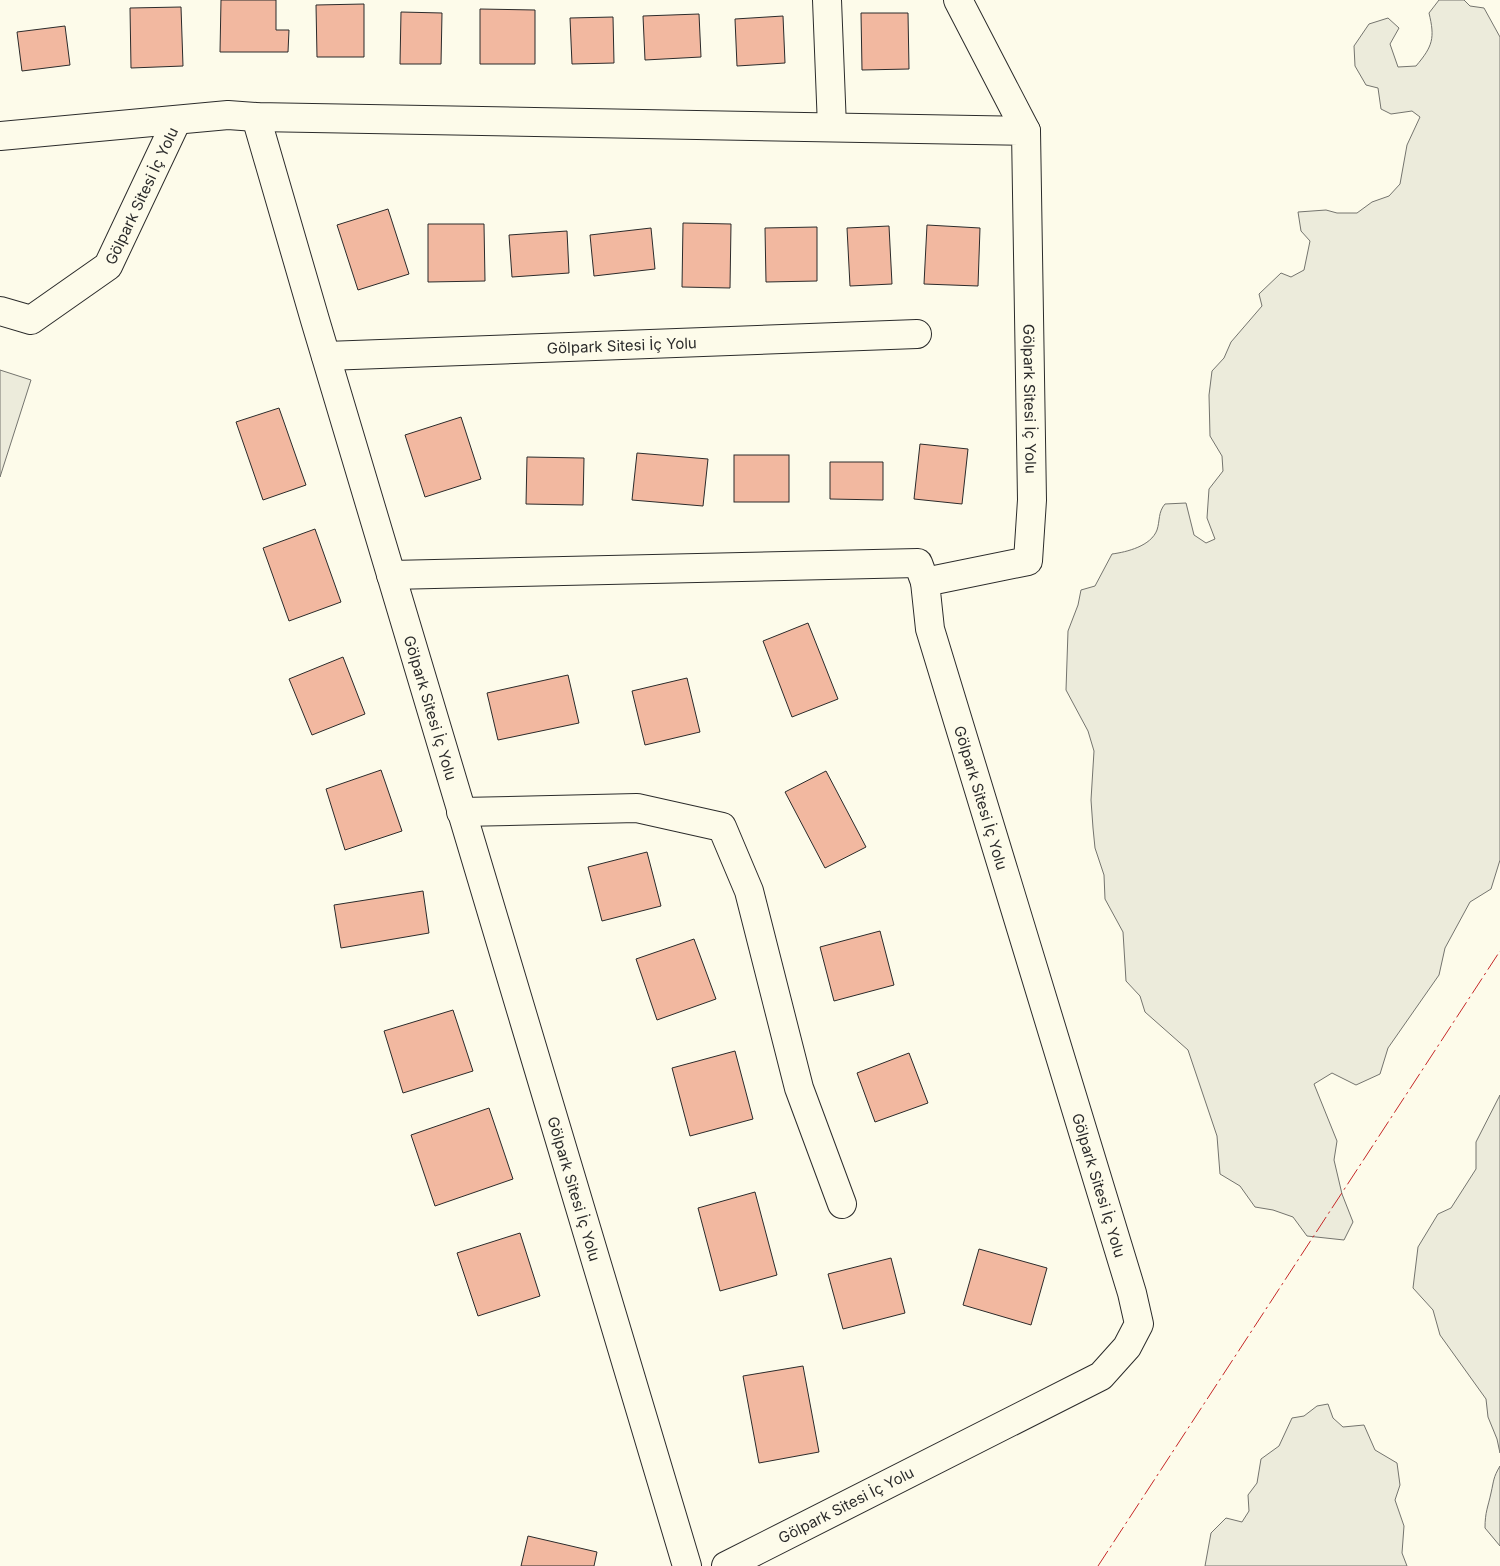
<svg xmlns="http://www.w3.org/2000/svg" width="1500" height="1566" viewBox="0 0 1500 1566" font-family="Inter,sans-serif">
  <rect width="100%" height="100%" fill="#fdfbea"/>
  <!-- green -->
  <g fill="#ecebdb" stroke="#74746e">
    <path d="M 1439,0 L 1464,0 L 1470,6 L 1484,8 L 1500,37 L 1500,860 L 1491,889 L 1470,902 L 1445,948 L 1439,975 L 1388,1048 L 1380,1074 L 1356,1085 L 1332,1073 L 1314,1084 L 1337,1141 L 1334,1160 L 1342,1194 L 1353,1222 L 1344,1240 L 1307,1236 L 1293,1217 L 1273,1210 L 1255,1207 L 1240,1186 L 1220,1174 L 1217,1136 L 1188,1050 L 1145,1012 L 1140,996 L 1126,981 L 1123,932 L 1105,899 L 1104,875 L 1095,848 L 1093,828 L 1091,800 L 1094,751 L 1088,731 L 1066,690 L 1068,631 L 1078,605 L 1081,590 L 1095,586 L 1112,554 C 1127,552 1151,546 1157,530 C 1160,521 1158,512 1165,504 L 1186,503 L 1194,535 L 1206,543 L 1215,539 L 1207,518 L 1209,489 L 1223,471 L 1222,456 L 1210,436 L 1209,395 L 1212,371 L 1224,358 L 1231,342 L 1262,306 L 1259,294 L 1281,273 L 1291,277 L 1304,270 L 1310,241 L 1301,231 L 1298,212 L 1326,210 L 1337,213 L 1357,213 L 1372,202 L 1389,196 L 1400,184 L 1407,145 L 1420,117 L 1412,111 L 1391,114 L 1381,109 L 1378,88 L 1366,85 L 1355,66 L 1354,46 L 1369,24 L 1388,18 L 1399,28 L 1390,44 L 1398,67 L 1416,66 C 1433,46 1435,38 1429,13 Z"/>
    <path d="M 0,370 L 31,380 L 0,477 Z"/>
    <path d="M 1500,1095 L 1500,1453 L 1497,1439 L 1488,1417 L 1486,1399 L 1440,1335 L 1433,1310 L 1413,1288 L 1418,1247 L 1438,1214 L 1451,1208 L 1476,1169 L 1476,1142 Z"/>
    <path d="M 1328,1404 L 1333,1418 L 1343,1427 L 1364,1425 L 1375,1450 L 1397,1463 L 1400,1485 L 1395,1500 L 1404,1526 L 1402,1553 L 1407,1566 L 1205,1566 L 1211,1533 L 1226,1518 L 1242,1522 L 1249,1511 L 1248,1495 L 1257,1483 L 1261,1459 L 1279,1446 L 1292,1418 L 1304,1416 L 1317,1406 Z"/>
    <path d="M 1500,1466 L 1500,1546 L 1485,1528 C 1485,1512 1488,1507 1491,1493 C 1494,1480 1493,1478 1500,1466 Z"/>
  </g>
  <!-- building -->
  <g fill="#f2b8a0" stroke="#2b2b2b">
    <path d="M 221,0 L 276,0 L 276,30 L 289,30 L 288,52 L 220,52 Z"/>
    <path d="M 364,4 L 364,57 L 317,57 L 316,5 Z"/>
    <path d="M 181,7 L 183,66 L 131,68 L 130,8 Z"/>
    <path d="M 480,9 L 535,10 L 535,64 L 480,64 Z"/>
    <path d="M 401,12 L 442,13 L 441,64 L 400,64 Z"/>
    <path d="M 861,13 L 908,13 L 909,69 L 862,70 Z"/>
    <path d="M 699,14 L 701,57 L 645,60 L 643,16 Z"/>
    <path d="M 783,16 L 785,63 L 737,66 L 735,19 Z"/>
    <path d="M 613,17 L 614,63 L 572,64 L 570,18 Z"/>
    <path d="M 65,26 L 70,65 L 22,71 L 17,32 Z"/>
    <path d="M 388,209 L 409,274 L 358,290 L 337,225 Z"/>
    <path d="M 683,223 L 731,224 L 730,288 L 682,287 Z"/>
    <path d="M 428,224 L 484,224 L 485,281 L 428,282 Z"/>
    <path d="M 927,225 L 980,228 L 978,286 L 924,284 Z"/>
    <path d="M 889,226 L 892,284 L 850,286 L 847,228 Z"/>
    <path d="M 817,227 L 817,281 L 766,282 L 765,228 Z"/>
    <path d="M 651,228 L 655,269 L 594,276 L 590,235 Z"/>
    <path d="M 567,231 L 569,273 L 512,277 L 509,235 Z"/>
    <path d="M 279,408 L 306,485 L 263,500 L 236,422 Z"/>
    <path d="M 461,417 L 481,479 L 425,497 L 405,435 Z"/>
    <path d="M 920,444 L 968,449 L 962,504 L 914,499 Z"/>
    <path d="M 637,453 L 708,459 L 703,506 L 632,500 Z"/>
    <rect x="734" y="455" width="55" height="47"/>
    <path d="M 527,457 L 584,458 L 583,505 L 526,504 Z"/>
    <path d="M 830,462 L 883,462 L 883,500 L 830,499 Z"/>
    <path d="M 315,529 L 341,602 L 289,621 L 263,548 Z"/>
    <path d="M 808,623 L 838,699 L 792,717 L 763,641 Z"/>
    <path d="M 343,657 L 365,714 L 312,735 L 289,679 Z"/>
    <path d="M 568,675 L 579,723 L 498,740 L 487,693 Z"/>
    <path d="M 687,678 L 700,732 L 645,745 L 632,691 Z"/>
    <path d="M 381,770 L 402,831 L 345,850 L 326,789 Z"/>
    <path d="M 826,771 L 866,847 L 825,868 L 785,792 Z"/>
    <path d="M 647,852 L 661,906 L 602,921 L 588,867 Z"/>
    <path d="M 423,891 L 429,933 L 341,948 L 334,905 Z"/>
    <path d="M 880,931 L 894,985 L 834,1001 L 820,947 Z"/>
    <path d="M 694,939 L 716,999 L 657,1020 L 636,959 Z"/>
    <path d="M 453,1010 L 473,1071 L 403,1093 L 384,1031 Z"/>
    <path d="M 735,1051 L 753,1119 L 690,1136 L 672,1068 Z"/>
    <path d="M 909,1053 L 928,1103 L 875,1122 L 857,1073 Z"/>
    <path d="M 489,1108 L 513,1179 L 435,1206 L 411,1135 Z"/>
    <path d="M 755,1192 L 777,1275 L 720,1291 L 698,1208 Z"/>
    <path d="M 520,1233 L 540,1296 L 478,1316 L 457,1253 Z"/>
    <path d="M 979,1249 L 1047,1268 L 1031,1325 L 963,1305 Z"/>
    <path d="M 891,1258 L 905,1313 L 843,1329 L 828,1274 Z"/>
    <path d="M 803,1366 L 819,1452 L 759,1463 L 743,1376 Z"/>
    <path d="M 528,1536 L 597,1552 L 594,1566 L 521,1566 Z"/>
  </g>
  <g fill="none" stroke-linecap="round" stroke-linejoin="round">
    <!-- minor casing -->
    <g stroke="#2b2b2b" stroke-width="30">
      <g id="minor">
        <path d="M 827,0 L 832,127"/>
        <path d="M 958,0 L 1026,131"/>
        <path id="s1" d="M 256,117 L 315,320 L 687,1566"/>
        <path id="s2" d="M 0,136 L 228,115 L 256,117 L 1026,131 L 1032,500 L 1028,561 L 925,582 L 930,629 L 1132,1293 L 1139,1324 L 1127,1347 L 1101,1376 L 726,1566"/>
        <path id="s3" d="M 0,311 L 31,320 L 108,266 L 177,120"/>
        <path id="s4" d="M 326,356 L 917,334"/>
        <path d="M 391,575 L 918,563 L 925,582"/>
        <path d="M 461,812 L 637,808 L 722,827 L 749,891 L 799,1088 L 842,1204"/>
      </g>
    </g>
    <!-- minor -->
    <use href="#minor" stroke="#fdfbea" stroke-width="28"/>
    <!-- power -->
    <path stroke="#c62828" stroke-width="1" stroke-dasharray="18 4 2.5 4" stroke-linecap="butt" d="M 1098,1566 L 1500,951"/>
  </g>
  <g text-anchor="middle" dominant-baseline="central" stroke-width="4" stroke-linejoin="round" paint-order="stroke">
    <!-- street labels -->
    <g font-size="15" fill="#2b2b2b" stroke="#fdfbea">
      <text stroke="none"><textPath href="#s3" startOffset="204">Gölpark Sitesi İç Yolu</textPath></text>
      <text stroke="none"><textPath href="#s4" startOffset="296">Gölpark Sitesi İç Yolu</textPath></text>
      <text stroke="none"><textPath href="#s2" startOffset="1295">Gölpark Sitesi İç Yolu</textPath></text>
      <text stroke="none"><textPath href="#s1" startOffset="616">Gölpark Sitesi İç Yolu</textPath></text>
      <text stroke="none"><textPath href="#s2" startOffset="1786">Gölpark Sitesi İç Yolu</textPath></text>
      <text stroke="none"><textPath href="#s2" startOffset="2191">Gölpark Sitesi İç Yolu</textPath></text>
      <text stroke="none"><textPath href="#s1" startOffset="1118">Gölpark Sitesi İç Yolu</textPath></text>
      <text transform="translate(846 1505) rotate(-27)">Gölpark Sitesi İç Yolu</text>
    </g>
  </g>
</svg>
